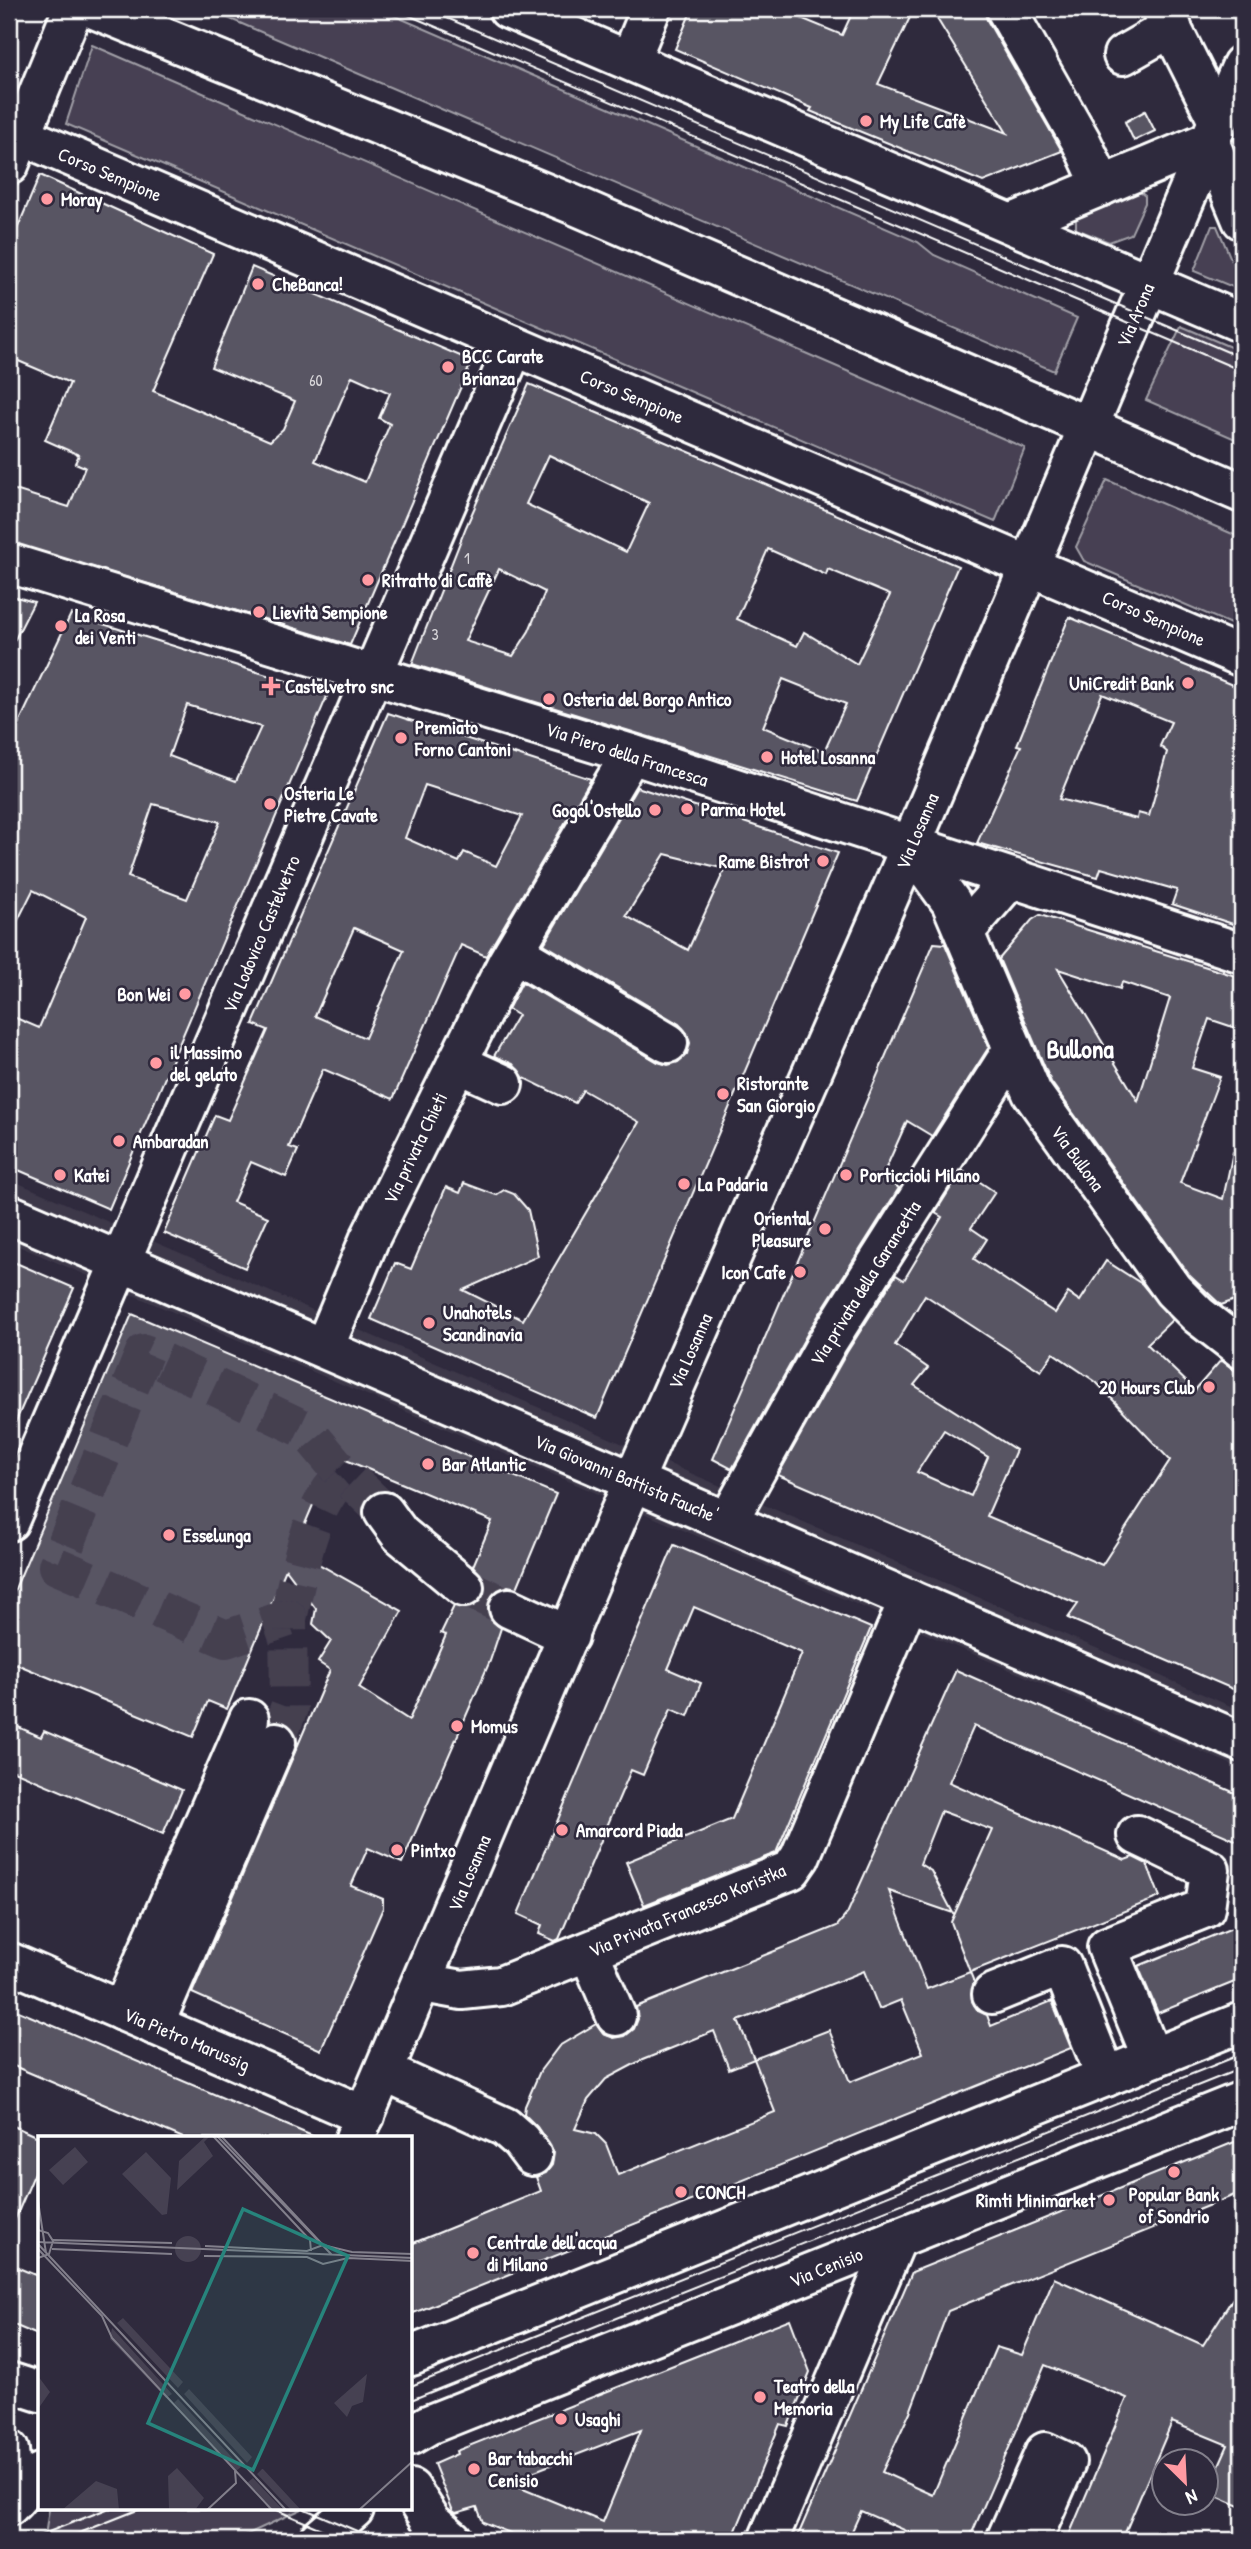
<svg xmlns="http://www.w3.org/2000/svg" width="1251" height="2549" viewBox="0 0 1251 2549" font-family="'Patrick Hand',sans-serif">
  <rect width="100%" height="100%" fill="#2f2a3d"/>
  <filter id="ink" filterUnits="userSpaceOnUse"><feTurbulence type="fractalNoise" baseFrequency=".0143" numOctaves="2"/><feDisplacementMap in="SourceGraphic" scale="14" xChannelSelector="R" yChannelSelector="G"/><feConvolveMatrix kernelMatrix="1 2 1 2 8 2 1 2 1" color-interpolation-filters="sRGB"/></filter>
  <g filter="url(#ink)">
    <!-- built -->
    <path fill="#3c3749" d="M 9,1179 L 1242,1711 L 1242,1769 L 9,1242 Z"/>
    <!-- green -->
    <g fill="#464152" stroke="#a2a0a8" stroke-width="2">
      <path d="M 207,9 L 379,9 L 918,242 L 934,255 L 1077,318 L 1054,371 Z"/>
      <path d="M 92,45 L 1025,448 L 995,522 L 66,124 Z"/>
      <path d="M 1140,192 L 1145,196 L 1145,203 L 1131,234 L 1109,242 L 1076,229 L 1076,218 Z"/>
      <path d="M 1212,226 L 1217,226 L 1242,285 L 1240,290 L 1194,271 Z"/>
      <path d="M 1181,326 L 1242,352 L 1242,442 L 1146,400 Z"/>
      <path d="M 1107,480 L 1242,538 L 1242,629 L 1084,561 L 1076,547 Z"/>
      <path d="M 49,2509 L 302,2509 L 235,2540 L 48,2540 L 45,2536 Z"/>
    </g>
    <!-- building -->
    <g fill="#595564" stroke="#fff" stroke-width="2" fill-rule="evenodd">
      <path d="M 692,9 L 779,9 L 842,35 L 854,9 L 914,9 L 878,84 L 1007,133 L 931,9 L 984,9 L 987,20 L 1062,151 L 983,182 L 810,111 L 812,108 L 675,49 Z"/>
      <path d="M 1145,111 L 1155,131 L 1134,141 L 1125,122 Z"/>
      <path d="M 40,175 L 213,254 L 153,391 L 270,441 L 283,429 L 295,401 L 211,367 L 252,267 L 472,361 L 350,645 L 9,542 L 9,488 L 69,507 L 85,467 L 75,463 L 79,455 L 45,440 L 70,383 L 9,357 L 9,248 ZM 352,376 L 390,393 L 379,418 L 390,424 L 365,482 L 315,461 Z"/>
      <path d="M 529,384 L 958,566 L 857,801 L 412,664 L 466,527 ZM 549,455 L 649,503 L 626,552 L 526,504 ZM 768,549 L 826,575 L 828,569 L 890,595 L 857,664 L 804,632 L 797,646 L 737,619 ZM 499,569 L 545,592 L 529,631 L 513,656 L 465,641 ZM 783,679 L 846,704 L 824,752 L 763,727 Z"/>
      <path d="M 9,595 L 34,602 L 9,651 Z"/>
      <path d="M 71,614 L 328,694 L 109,1209 L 9,1166 L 9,1015 L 39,1028 L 86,917 L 33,890 L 9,938 L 9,744 ZM 187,705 L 261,727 L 236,781 L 169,756 ZM 153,804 L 220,822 L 187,899 L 128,877 Z"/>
      <path d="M 1069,617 L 1242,689 L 1242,927 L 1172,904 L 1177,890 L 1101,868 L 1098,877 L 977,843 L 1021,746 L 1017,745 ZM 1102,694 L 1171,722 L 1160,746 L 1167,752 L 1149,816 L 1138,813 L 1137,819 L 1059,799 Z"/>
      <path d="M 388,713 L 591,779 L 486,956 L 461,945 L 393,1099 L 323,1069 L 289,1147 L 298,1150 L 286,1177 L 251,1162 L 233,1202 L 268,1217 L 245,1268 L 164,1233 L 215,1115 L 228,1120 L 268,1030 L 253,1024 ZM 425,785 L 522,816 L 496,866 L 464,852 L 459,862 L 405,838 ZM 354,928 L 404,950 L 365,1038 L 315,1016 Z"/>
      <path d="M 637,787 L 838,853 L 597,1418 L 371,1319 L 395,1263 L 411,1269 L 446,1187 L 460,1193 L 464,1183 L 496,1195 L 504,1190 L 514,1194 L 528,1210 L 538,1256 L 463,1290 L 523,1320 L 639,1122 L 583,1090 L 575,1103 L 524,1078 L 513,1064 L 494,1056 L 518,1015 L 508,1009 L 522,982 L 658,1062 L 668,1065 L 678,1062 L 687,1054 L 690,1043 L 687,1033 L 679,1024 L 544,944 ZM 665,854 L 725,869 L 688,950 L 626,916 Z"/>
      <path d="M 1040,915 L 1242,978 L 1242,1030 L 1209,1019 L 1192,1068 L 1220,1077 L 1180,1183 L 1223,1199 L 1233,1152 L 1242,1153 L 1242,1285 L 1238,1299 L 1221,1305 L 1190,1276 L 1051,1082 L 999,959 L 1032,920 ZM 1058,969 L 1120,989 L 1122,982 L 1170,998 L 1138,1101 Z"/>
      <path d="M 934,943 L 945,944 L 989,1047 L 932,1136 L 907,1121 L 882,1177 L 899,1188 L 810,1329 L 732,1469 L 713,1459 Z"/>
      <path d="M 962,1170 L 995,1192 L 971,1228 L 987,1239 L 974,1259 L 1055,1313 L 1068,1293 L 1080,1301 L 1106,1261 L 1142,1284 L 1172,1320 L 1147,1344 L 1195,1390 L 1221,1360 L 1242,1376 L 1242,1693 L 1068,1618 L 1078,1604 L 778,1475 L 847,1352 L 896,1275 L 904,1280 L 942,1217 L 935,1213 ZM 925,1295 L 1041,1371 L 1053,1353 L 1096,1382 L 1170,1460 L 1102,1565 L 987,1516 L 1016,1450 L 914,1385 L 928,1368 L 895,1345 ZM 944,1430 L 988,1457 L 971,1496 L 917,1472 Z"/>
      <path d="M 9,1260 L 74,1288 L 9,1437 Z"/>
      <path d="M 132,1314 L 556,1494 L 517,1588 L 508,1586 L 497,1590 L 489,1599 L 487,1609 L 491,1620 L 501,1628 L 490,1661 L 402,1863 L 368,1848 L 351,1886 L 383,1899 L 383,1908 L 321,2050 L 192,1993 L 330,1670 L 318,1662 L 331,1641 L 313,1624 L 316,1609 L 286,1569 L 227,1709 L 208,1701 L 193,1737 L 9,1661 L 9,1603 ZM 334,1455 L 492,1521 L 473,1566 L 484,1579 L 485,1591 L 481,1600 L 472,1607 L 454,1606 L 441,1633 L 446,1635 L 409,1720 L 359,1688 L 402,1611 L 294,1550 Z"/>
      <path d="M 674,1545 L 871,1628 L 776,1853 L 644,1905 L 626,1862 L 732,1819 L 802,1653 L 694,1607 L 668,1669 L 701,1683 L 688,1716 L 671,1709 L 643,1775 L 631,1770 L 559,1939 L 555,1941 L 539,1934 L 542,1925 L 518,1914 Z"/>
      <path d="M 956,1670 L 1242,1796 L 1242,1843 L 974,1726 L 949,1782 L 1125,1860 L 1133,1857 L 1147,1864 L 1160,1897 L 970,1972 L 974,1982 L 972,2001 L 978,2011 L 987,2015 L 991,2026 L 1052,2001 L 1071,2048 L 411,2314 L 411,2244 L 541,2191 L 536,2177 L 546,2173 L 552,2165 L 554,2153 L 537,2127 L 524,2114 L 525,2106 L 540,2071 L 559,2046 L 596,2024 L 603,2034 L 614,2038 L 625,2036 L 634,2029 L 638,2019 L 636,2007 L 837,1926 L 847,1914 ZM 941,1811 L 992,1830 L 951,1922 L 970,1972 L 927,1989 L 889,1891 L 953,1913 L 931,1871 L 920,1864 ZM 864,1971 L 879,2009 L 901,2000 L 923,2053 L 850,2082 L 829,2030 L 754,2059 L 738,2021 ZM 714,2031 L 729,2069 L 754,2059 L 775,2112 L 618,2175 L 606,2144 L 596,2134 L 575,2129 L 588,2100 L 606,2079 L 640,2061 Z"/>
      <path d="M 9,1723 L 41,1737 L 44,1731 L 182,1790 L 163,1834 L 9,1769 Z"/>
      <path d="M 1242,1924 L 1242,1979 L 1158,2013 L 1138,1966 Z"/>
      <path d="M 9,2007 L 317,2138 L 183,2138 L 9,2064 Z"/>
      <path d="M 9,2124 L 40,2138 L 40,2161 L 9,2233 Z"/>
      <path d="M 1242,2139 L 1242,2192 L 948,2311 L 910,2412 L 882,2472 L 933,2495 L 996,2347 L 1022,2355 L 1054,2278 L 1203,2345 L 1242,2284 L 1242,2507 L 1207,2492 L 1228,2445 L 1172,2422 L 1122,2540 L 1067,2540 L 1127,2398 L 1045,2365 L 969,2540 L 927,2540 L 861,2511 L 848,2540 L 796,2540 L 912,2272 Z"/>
      <path d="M 9,2264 L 40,2277 L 40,2336 L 9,2323 Z"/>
      <path d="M 790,2319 L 810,2372 L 788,2426 L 780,2424 L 732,2540 L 527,2540 L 483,2522 L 477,2507 L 456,2513 L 453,2511 L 434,2464 L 457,2454 L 456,2451 ZM 641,2430 L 603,2522 L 506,2482 Z"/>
    </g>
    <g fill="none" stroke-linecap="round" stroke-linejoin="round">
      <!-- minor-tunnel -->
      <g stroke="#443f50" stroke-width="38" stroke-dasharray="38 19" stroke-linecap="butt">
        <path d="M 464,1587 L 509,1608"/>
        <path d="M 288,1618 C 299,1576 309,1502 345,1475"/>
        <path d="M 276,1742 L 289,1708 L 288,1618 L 226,1639 L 57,1566 L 144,1353 L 306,1430 L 337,1467 L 384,1512"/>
      </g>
      <!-- minor casing -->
      <g stroke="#fff" stroke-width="44">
        <g id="minor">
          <path d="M 508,9 L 1242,323"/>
          <path d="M 1006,9 L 1081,141 L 1102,186"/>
          <path d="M 1162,9 L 1218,121"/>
          <path d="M 1123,55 L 1172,27"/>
          <path d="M 630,60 L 651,9"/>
          <path d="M 9,130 L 1242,657"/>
          <path d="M 1209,141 L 1242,220"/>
          <path d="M 9,165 L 73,9"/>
          <path d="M 1013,223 L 1209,141"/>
          <path d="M 9,563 L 631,754 L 1242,953"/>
          <path d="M 910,846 L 951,902 L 1032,1093 L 1173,1290 L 1198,1315 L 1242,1349"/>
          <path d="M 964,932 L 1010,879"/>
          <path d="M 514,952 L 668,1043"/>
          <path d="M 457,1063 L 503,1084"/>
          <path d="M 9,1214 L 1242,1742"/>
          <path d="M 324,1348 L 369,1240 L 507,963 L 631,754"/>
          <path d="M 384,1512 L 400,1534 L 464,1587"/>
          <path d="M 9,1521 L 514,346"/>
          <path d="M 728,1521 L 828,1341 L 1012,1051"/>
          <path d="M 509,1608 L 569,1636"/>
          <path d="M 1137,1835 L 1210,1870 L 1205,1908 L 1107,1947 L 1152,2058"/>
          <path d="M 589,1952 L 616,2016"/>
          <path d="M 9,1962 L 365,2116"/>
          <path d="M 423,1983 L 462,1990 L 501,1986 L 791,1870 L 800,1857 L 909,1599"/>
          <path d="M 992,1994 L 1062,1966 L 1106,2077"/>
          <path d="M 122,2011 L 249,1719"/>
          <path d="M 154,2025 L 276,1742"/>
          <path d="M 384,2072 L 505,2127 L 520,2140 L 532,2156"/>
          <path d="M 355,2138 L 616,1521 L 891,892 L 1242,65"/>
          <path d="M 9,2382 L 40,2392"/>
          <path d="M 9,2450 L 14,2501"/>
          <path d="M 768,2540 L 897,2238"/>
          <path d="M 1006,2540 L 1045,2452 L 1066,2462 L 1032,2540"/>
        </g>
      </g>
      <!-- major casing -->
      <g stroke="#fff" stroke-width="44">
        <g id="major">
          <path d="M 94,9 L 572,204 L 1242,493"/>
          <path d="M 411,2356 L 1242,2022"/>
          <path d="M 411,2435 L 428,2425 L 1242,2101"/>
          <path d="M 411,2489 L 432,2522 L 453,2540"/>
          <path d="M 9,2506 L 40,2473"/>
          <path d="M 318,2540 L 354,2509"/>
        </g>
      </g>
      <!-- minor -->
      <use href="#minor" stroke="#2f2a3d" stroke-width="38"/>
      <!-- major -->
      <use href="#major" stroke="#2f2a3d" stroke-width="38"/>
      <!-- tram -->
      <g stroke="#fff" stroke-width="2">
        <path d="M 394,9 L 1242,371"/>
        <path d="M 426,9 L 1242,358"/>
        <path d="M 411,2386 L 1242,2054"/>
        <path d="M 411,2400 L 1242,2068"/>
        <path d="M 274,2509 L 347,2540"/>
        <path d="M 305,2509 L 378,2540"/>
        <path d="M 28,2540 L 107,2509"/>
        <path d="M 62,2540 L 140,2509"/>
      </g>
    </g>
  </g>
  <!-- markers -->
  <g fill="#ff9aa2" stroke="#2f2a3d" stroke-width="2.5">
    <circle cx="866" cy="121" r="7"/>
    <circle cx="47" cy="199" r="7"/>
    <circle cx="258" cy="284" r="7"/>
    <circle cx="448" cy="367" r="7"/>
    <circle cx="368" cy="580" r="7"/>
    <circle cx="259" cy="612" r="7"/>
    <circle cx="61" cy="626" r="7"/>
    <circle cx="1188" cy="683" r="7"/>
    <path d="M267.5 675.5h7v7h7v7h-7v7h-7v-7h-7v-7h7z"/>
    <circle cx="549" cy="699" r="7"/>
    <circle cx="401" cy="738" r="7"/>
    <circle cx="767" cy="757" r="7"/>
    <circle cx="270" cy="804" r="7"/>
    <circle cx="687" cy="809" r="7"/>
    <circle cx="655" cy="810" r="7"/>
    <circle cx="823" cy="861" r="7"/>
    <circle cx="185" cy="994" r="7"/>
    <circle cx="156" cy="1063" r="7"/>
    <circle cx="723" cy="1094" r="7"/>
    <circle cx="119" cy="1141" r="7"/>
    <circle cx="60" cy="1175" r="7"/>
    <circle cx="846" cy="1175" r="7"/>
    <circle cx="684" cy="1184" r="7"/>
    <circle cx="825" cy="1229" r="7"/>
    <circle cx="800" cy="1272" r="7"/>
    <circle cx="429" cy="1323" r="7"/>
    <circle cx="1209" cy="1387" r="7"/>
    <circle cx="428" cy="1464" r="7"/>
    <circle cx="169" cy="1535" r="7"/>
    <circle cx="457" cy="1726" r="7"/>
    <circle cx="562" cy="1830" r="7"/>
    <circle cx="397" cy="1850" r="7"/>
    <circle cx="1174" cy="2172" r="7"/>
    <circle cx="681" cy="2192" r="7"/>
    <circle cx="1109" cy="2200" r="7"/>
    <circle cx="473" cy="2253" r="7"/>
    <circle cx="760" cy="2397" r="7"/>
    <circle cx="561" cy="2419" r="7"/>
    <circle cx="474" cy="2469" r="7"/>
  </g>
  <g text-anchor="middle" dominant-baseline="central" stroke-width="5" stroke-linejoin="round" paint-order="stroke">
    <!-- number labels -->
    <g font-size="16" fill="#d6d4d8">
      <text x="316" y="380">60</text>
      <text x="467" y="558">1</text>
      <text x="435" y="634">3</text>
    </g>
    <!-- poi labels -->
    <g font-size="19" font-weight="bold" fill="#fff" stroke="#2f2a3d" text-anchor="start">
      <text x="880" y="121">My Life Cafè</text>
      <text x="61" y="199">Moray</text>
      <text x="272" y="284">CheBanca!</text>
      <text x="462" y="356">BCC Carate<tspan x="462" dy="22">Brianza</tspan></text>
      <text x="382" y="580">Ritratto di Caffè</text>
      <text x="273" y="612">Lievità Sempione</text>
      <text x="75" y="615">La Rosa<tspan x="75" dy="22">dei Venti</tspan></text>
      <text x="1174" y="683" text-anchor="end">UniCredit Bank</text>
      <text x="285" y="686">Castelvetro snc</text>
      <text x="563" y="699">Osteria del Borgo Antico</text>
      <text x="415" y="727">Premiato<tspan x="415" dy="22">Forno Cantoni</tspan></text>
      <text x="781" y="757">Hotel Losanna</text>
      <text x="284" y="793">Osteria Le<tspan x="284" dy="22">Pietre Cavate</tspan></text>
      <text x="701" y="809">Parma Hotel</text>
      <text x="641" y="810" text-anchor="end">Gogol'Ostello</text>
      <text x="809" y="861" text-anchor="end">Rame Bistrot</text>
      <text x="171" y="994" text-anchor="end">Bon Wei</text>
      <text x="170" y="1052">il Massimo<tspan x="170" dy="22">del gelato</tspan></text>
      <text x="737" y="1083">Ristorante<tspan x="737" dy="22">San Giorgio</tspan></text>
      <text x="133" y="1141">Ambaradan</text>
      <text x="74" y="1175">Katei</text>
      <text x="860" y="1175">Porticcioli Milano</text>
      <text x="698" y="1184">La Padaria</text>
      <text x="811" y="1218" text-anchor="end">Oriental<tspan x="811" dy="22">Pleasure</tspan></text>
      <text x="786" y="1272" text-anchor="end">Icon Cafe</text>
      <text x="443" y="1312">Unahotels<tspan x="443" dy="22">Scandinavia</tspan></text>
      <text x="1195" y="1387" text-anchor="end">20 Hours Club</text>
      <text x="442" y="1464">Bar Atlantic</text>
      <text x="183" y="1535">Esselunga</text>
      <text x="471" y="1726">Momus</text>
      <text x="576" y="1830">Amarcord Piada</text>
      <text x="411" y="1850">Pintxo</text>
      <text x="695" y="2192">CONCH</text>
      <text x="1174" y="2194" text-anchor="middle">Popular Bank<tspan x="1174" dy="22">of Sondrio</tspan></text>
      <text x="1095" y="2200" text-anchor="end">Rimti Minimarket</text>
      <text x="487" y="2242">Centrale dell'acqua<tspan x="487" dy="22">di Milano</tspan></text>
      <text x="774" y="2386">Teatro della<tspan x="774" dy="22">Memoria</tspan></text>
      <text x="575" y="2419">Usaghi</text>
      <text x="488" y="2458">Bar tabacchi<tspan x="488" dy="22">Cenisio</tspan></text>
    </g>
    <!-- street labels -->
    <g font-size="19" fill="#fff" stroke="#2f2a3d">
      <text transform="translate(110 174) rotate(23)">Corso Sempione</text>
      <text transform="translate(1135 315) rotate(-67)">Via Arona</text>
      <text transform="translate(632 396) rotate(23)">Corso Sempione</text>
      <text transform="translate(1154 618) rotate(24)">Corso Sempione</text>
      <text transform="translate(627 754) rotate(18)">Via Piero della Francesca</text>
      <text transform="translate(917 831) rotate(-67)">Via Losanna</text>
      <text transform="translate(261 934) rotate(-67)">Via Lodovico Castelvetro</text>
      <text transform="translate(415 1148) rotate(-64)">Via privata Chieti</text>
      <text transform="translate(1078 1158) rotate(54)">Via Bullona</text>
      <text transform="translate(865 1283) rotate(-58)">Via privata della Garancetta</text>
      <text transform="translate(690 1351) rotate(-66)">Via Losanna</text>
      <text transform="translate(626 1478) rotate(23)">Via Giovanni Battista Fauche'</text>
      <text transform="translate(469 1873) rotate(-67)">Via Losanna</text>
      <text transform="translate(687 1910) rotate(-23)">Via Privata Francesco Koristka</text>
      <text transform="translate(187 2039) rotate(23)">Via Pietro Marussig</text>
      <text transform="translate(826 2267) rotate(-22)">Via Cenisio</text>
    </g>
    <!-- district labels -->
    <g font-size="26" font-weight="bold" fill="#fff" stroke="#2f2a3d">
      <text x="1080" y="1048">Bullona</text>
    </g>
  </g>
  <!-- overview -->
  <g transform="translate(38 2136)">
    <rect width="374" height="374" fill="#2f2a3d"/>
    <path d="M 168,0 L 172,0 L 166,6 L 175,20 L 139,54 L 141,25 ZM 37,11 L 50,26 L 25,49 L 11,34 ZM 108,16 L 133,42 L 129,78 L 124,79 L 84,38 ZM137 113a13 13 0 1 1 26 0a13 13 0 1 1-26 0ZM 85,182 L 145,246 L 140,252 L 79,187 ZM 74,192 L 134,258 L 128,262 L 72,203 ZM 329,238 L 325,266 L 314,270 L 309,281 L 296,267 ZM 0,240 L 12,256 L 0,273 ZM 151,253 L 214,321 L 209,327 L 146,258 ZM 140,263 L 203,331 L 198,335 L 136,267 ZM 139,332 L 166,362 L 157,374 L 131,374 L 130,340 ZM 224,333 L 225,333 L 263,374 L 253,374 L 219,338 ZM 215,342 L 245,374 L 235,374 L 209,347 ZM 58,345 L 79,353 L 81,374 L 24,374 Z" fill="#464152"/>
    <path fill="none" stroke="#827f8b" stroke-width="2" d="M 175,0 L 272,104 L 273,115M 179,0 L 294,119M 183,0 L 285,109M 0,65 L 8,117M 0,94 L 10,97 L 15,105 L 11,118 L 0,122M 15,104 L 134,107M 0,106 L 375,122M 0,108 L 248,374M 167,110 L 269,115 L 285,109 L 314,116 L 375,118M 0,113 L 64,180 L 74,202 L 234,374M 14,113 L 134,118M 166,120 L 269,121 L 285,128 L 310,122 L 375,125M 169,374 L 198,347 L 197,335M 321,374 L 375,325"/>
    <path fill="#27847c" fill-opacity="0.15" stroke="#27847c" stroke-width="3.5" d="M 205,73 L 310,120 L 215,334 L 110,287 Z"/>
    <rect width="374" height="374" fill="none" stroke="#fff" stroke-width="3.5"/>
  </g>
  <!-- margin -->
  <rect width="1251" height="2549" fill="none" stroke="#2f2a3d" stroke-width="35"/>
  <rect x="18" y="18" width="1216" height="2514" fill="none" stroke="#fff" stroke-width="2.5" filter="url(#ink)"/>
  <!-- north arrow -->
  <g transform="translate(1185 2482) rotate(156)"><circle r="33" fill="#2f2a3d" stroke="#827f8b" stroke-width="2"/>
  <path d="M0-5L12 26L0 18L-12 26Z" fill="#ff9aa2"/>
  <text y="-10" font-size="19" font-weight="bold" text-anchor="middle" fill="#ffffff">N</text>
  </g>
</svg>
